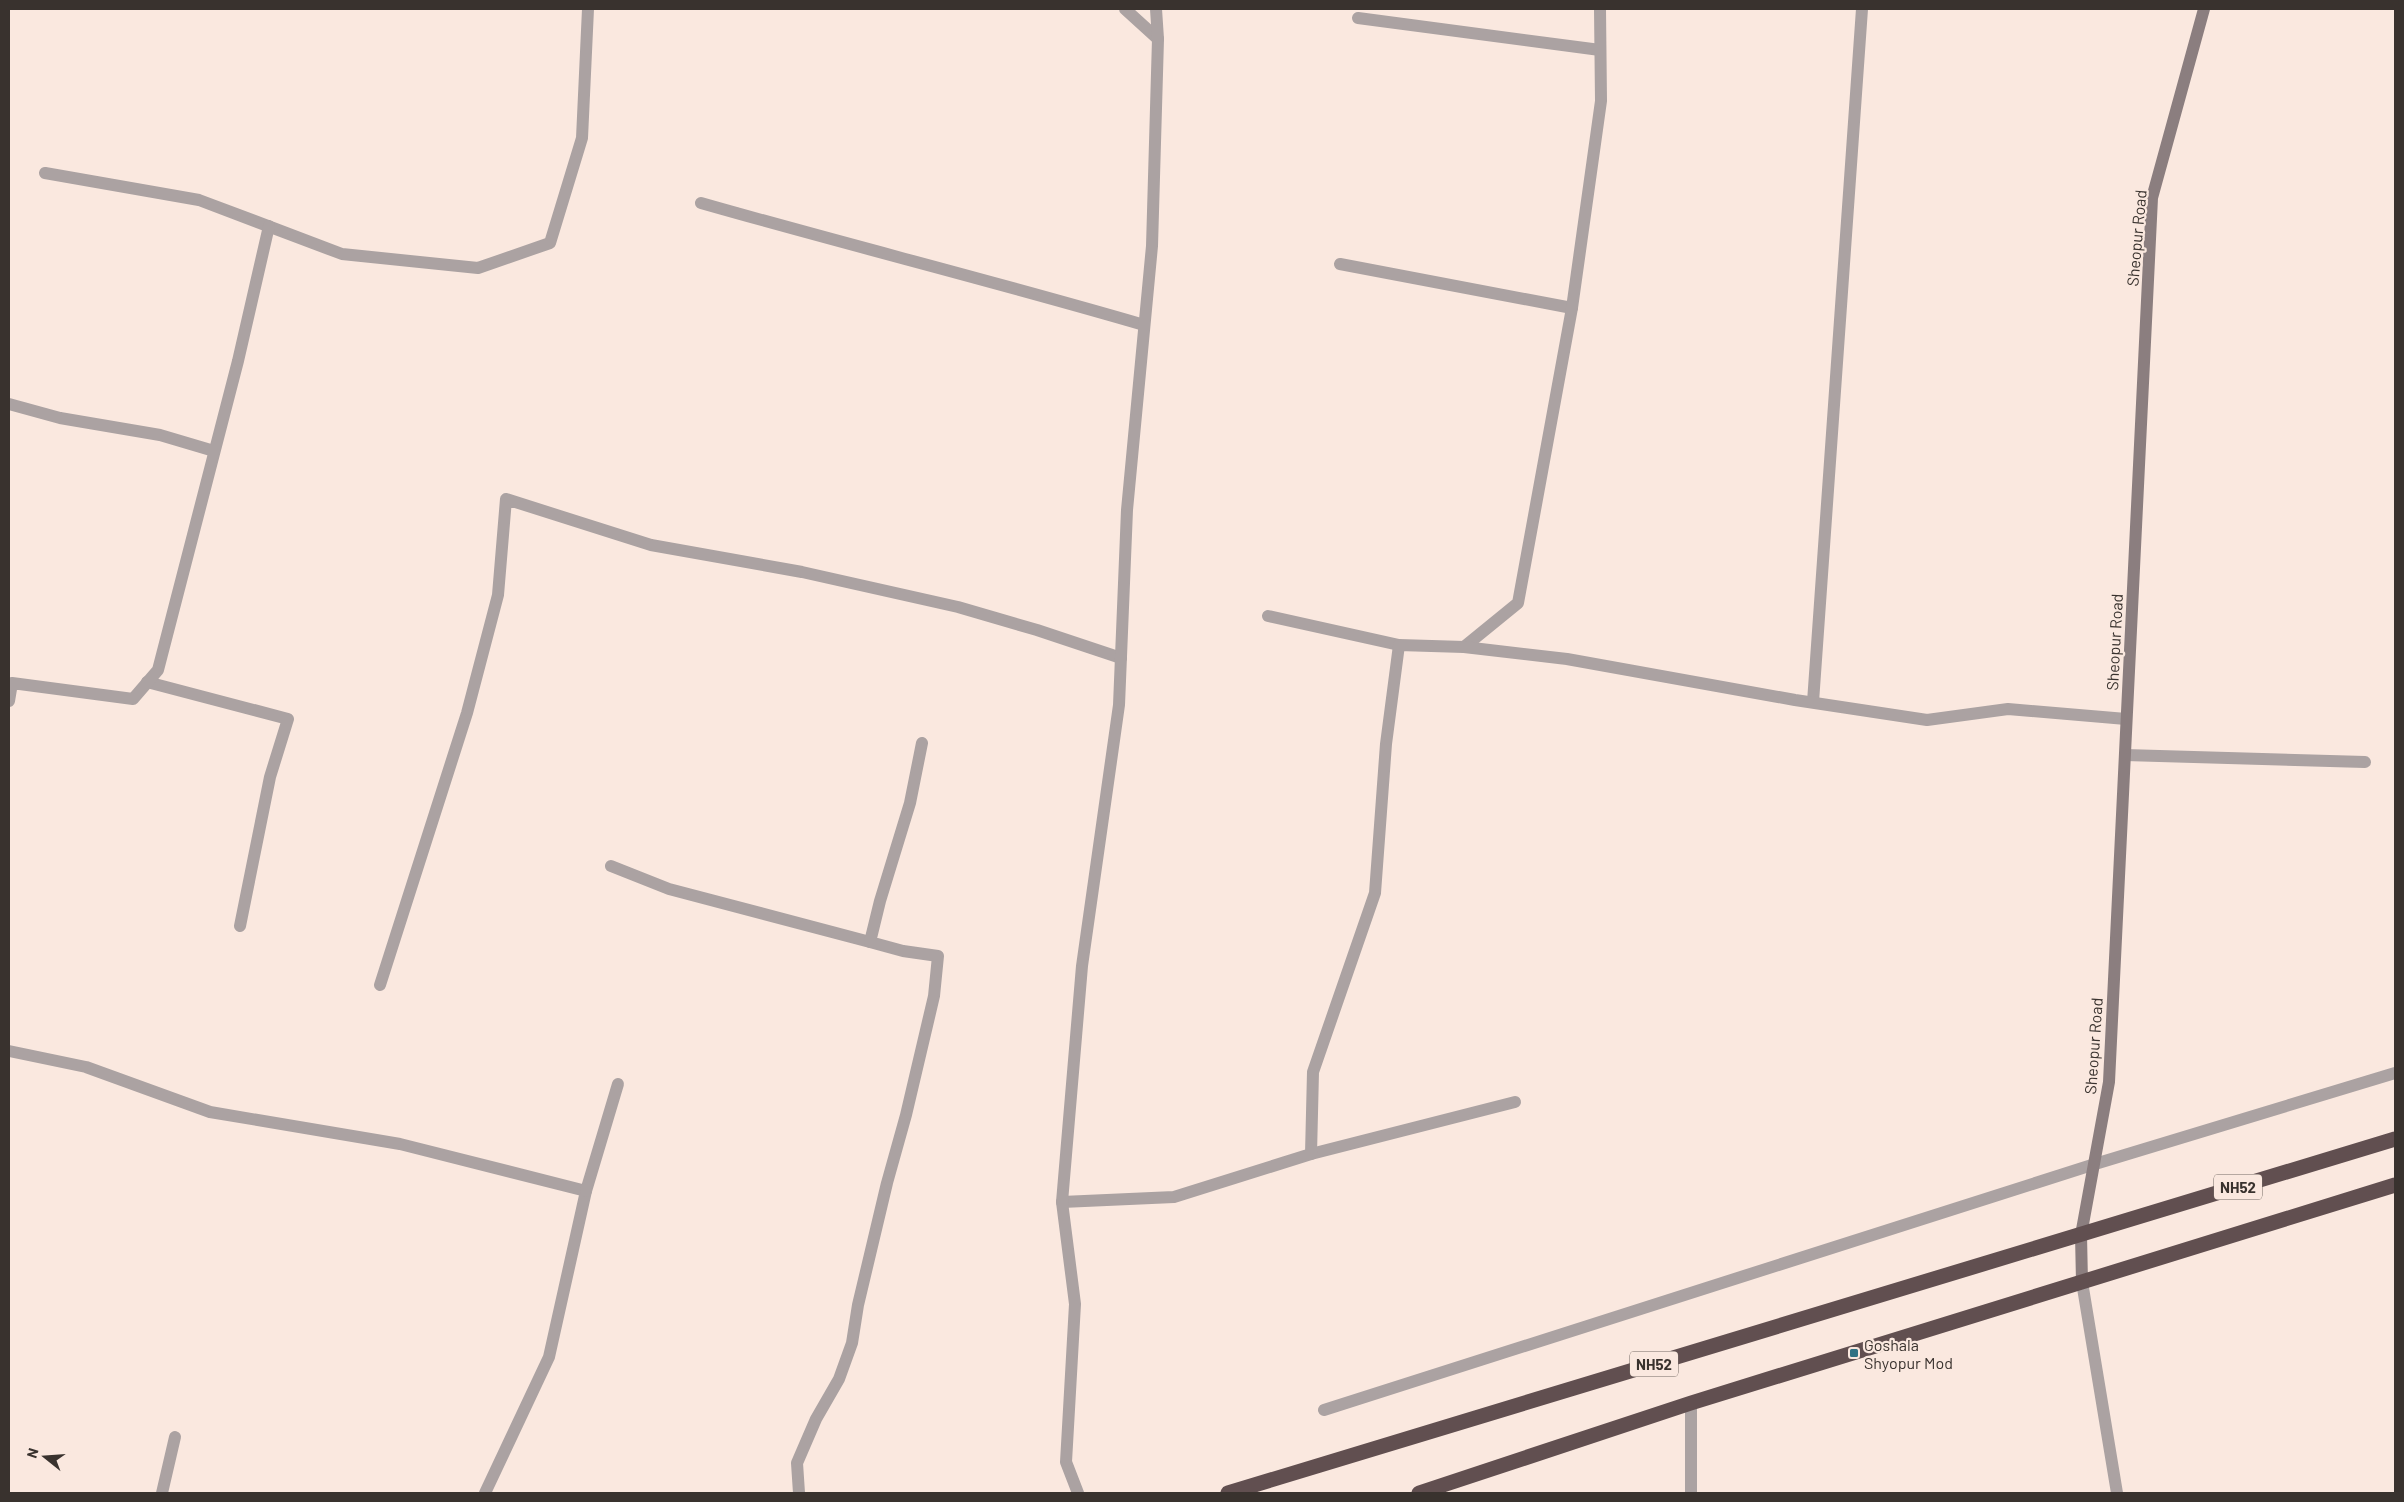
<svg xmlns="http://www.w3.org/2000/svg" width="2404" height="1502" viewBox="0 0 2404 1502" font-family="Barlow,sans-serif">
  <rect width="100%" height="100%" fill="#fae8df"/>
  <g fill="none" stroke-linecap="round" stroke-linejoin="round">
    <!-- lane -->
    <path stroke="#aba2a2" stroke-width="12" d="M 2082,1282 L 2117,1493"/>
    <!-- street -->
    <g stroke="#aba2a2" stroke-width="12">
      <path d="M 1125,9 L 1158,39"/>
      <path d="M 1358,18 L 1600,50"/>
      <path d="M 45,173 L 199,200 L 342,254 L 478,268 L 550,243 L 582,138 L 588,9"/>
      <path d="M 701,203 C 848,245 997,282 1144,325"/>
      <path d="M 1340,264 L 1572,308"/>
      <path d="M 9,404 L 60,418 L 160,435 L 214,451"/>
      <path d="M 1268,616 L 1399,645"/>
      <path d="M 1464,647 L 1518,603 L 1572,308 L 1601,101 L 1600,9"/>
      <path d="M 147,682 L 288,719 L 270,777 L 240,926"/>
      <path d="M 9,701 L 12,683 L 133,699 L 158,670 L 238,361 L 269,226"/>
      <path d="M 1813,702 L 1862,9"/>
      <path d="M 2125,755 L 2365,762"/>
      <path d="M 611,866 L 669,889 L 870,942"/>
      <path d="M 380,985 L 467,713 L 498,595 L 506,499 L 651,545 L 802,572 L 958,607 L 1037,630 L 1121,658"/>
      <path d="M 9,1051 L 86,1067 L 210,1112 L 400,1144 L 586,1191 L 549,1357 L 485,1493"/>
      <path d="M 1311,1154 L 1515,1102"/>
      <path d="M 586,1191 L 618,1084"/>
      <path d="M 1062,1202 L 1174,1197 L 1311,1154 L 1313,1072 L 1375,893 L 1386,744 L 1399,645 L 1464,647 L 1567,659 L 1795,700 L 1927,720 L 2008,709 L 2126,719"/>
      <path d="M 1324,1410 L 2095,1164 L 2395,1073"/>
      <path d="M 162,1493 L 175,1437"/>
      <path d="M 799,1493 L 797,1463 L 816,1419 L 839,1379 L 852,1343 L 858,1305 L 887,1183 L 906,1115 L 934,996 L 938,956 L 903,951 L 870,942 L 880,901 L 910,803 L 922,743"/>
      <path d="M 1078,1493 L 1066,1462 L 1075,1304 L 1062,1202 L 1082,966 L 1119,705 L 1127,510 L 1152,246 L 1158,39 L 1156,9"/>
      <path d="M 1691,1493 L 1691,1403"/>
    </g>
    <!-- secondary -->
    <path stroke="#8b7e7f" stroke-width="12" d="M 2082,1282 L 2081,1235 L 2109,1082 L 2152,198 L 2204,9"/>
    <!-- highway -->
    <g stroke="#614f50" stroke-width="15">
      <path d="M 1228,1493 L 2395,1139"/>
      <path d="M 1419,1493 L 1691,1403 L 2395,1185"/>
    </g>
  </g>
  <!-- markers -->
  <rect fill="#307284" stroke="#fae8df" stroke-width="2" x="1849" y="1348" width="10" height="10" rx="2.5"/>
  <g text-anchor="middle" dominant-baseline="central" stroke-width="4.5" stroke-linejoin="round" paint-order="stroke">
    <!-- shield labels -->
    <g fill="#fae8df" stroke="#736963" stroke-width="1">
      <rect x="2214" y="1174.5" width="48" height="25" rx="4"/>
      <rect x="1630" y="1351.5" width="48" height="25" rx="4"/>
    </g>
    <g font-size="15" font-weight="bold" fill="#39322e">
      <text x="2238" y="1187">NH52</text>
      <text x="1654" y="1364">NH52</text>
    </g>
    <!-- street labels -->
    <g font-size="16" fill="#39322e" stroke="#fae8df">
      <text transform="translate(2136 238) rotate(-85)">Sheopur Road</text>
      <text transform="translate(2114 642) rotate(-87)">Sheopur Road</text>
      <text transform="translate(2093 1046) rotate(-86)">Sheopur Road</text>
    </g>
    <!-- poi labels -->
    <g font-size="16" fill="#39322e" stroke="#fae8df" text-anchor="start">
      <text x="1864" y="1344">Goshala<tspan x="1864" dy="18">Shyopur Mod</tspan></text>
    </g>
  </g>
  <!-- border -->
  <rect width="2404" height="1502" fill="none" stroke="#39322e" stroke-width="20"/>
  <!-- north arrow -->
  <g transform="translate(45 1457) rotate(287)" stroke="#fae8df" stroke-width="4" paint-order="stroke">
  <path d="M0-4L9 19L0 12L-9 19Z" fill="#39322e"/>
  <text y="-8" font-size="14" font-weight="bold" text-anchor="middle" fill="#39322e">N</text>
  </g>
</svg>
